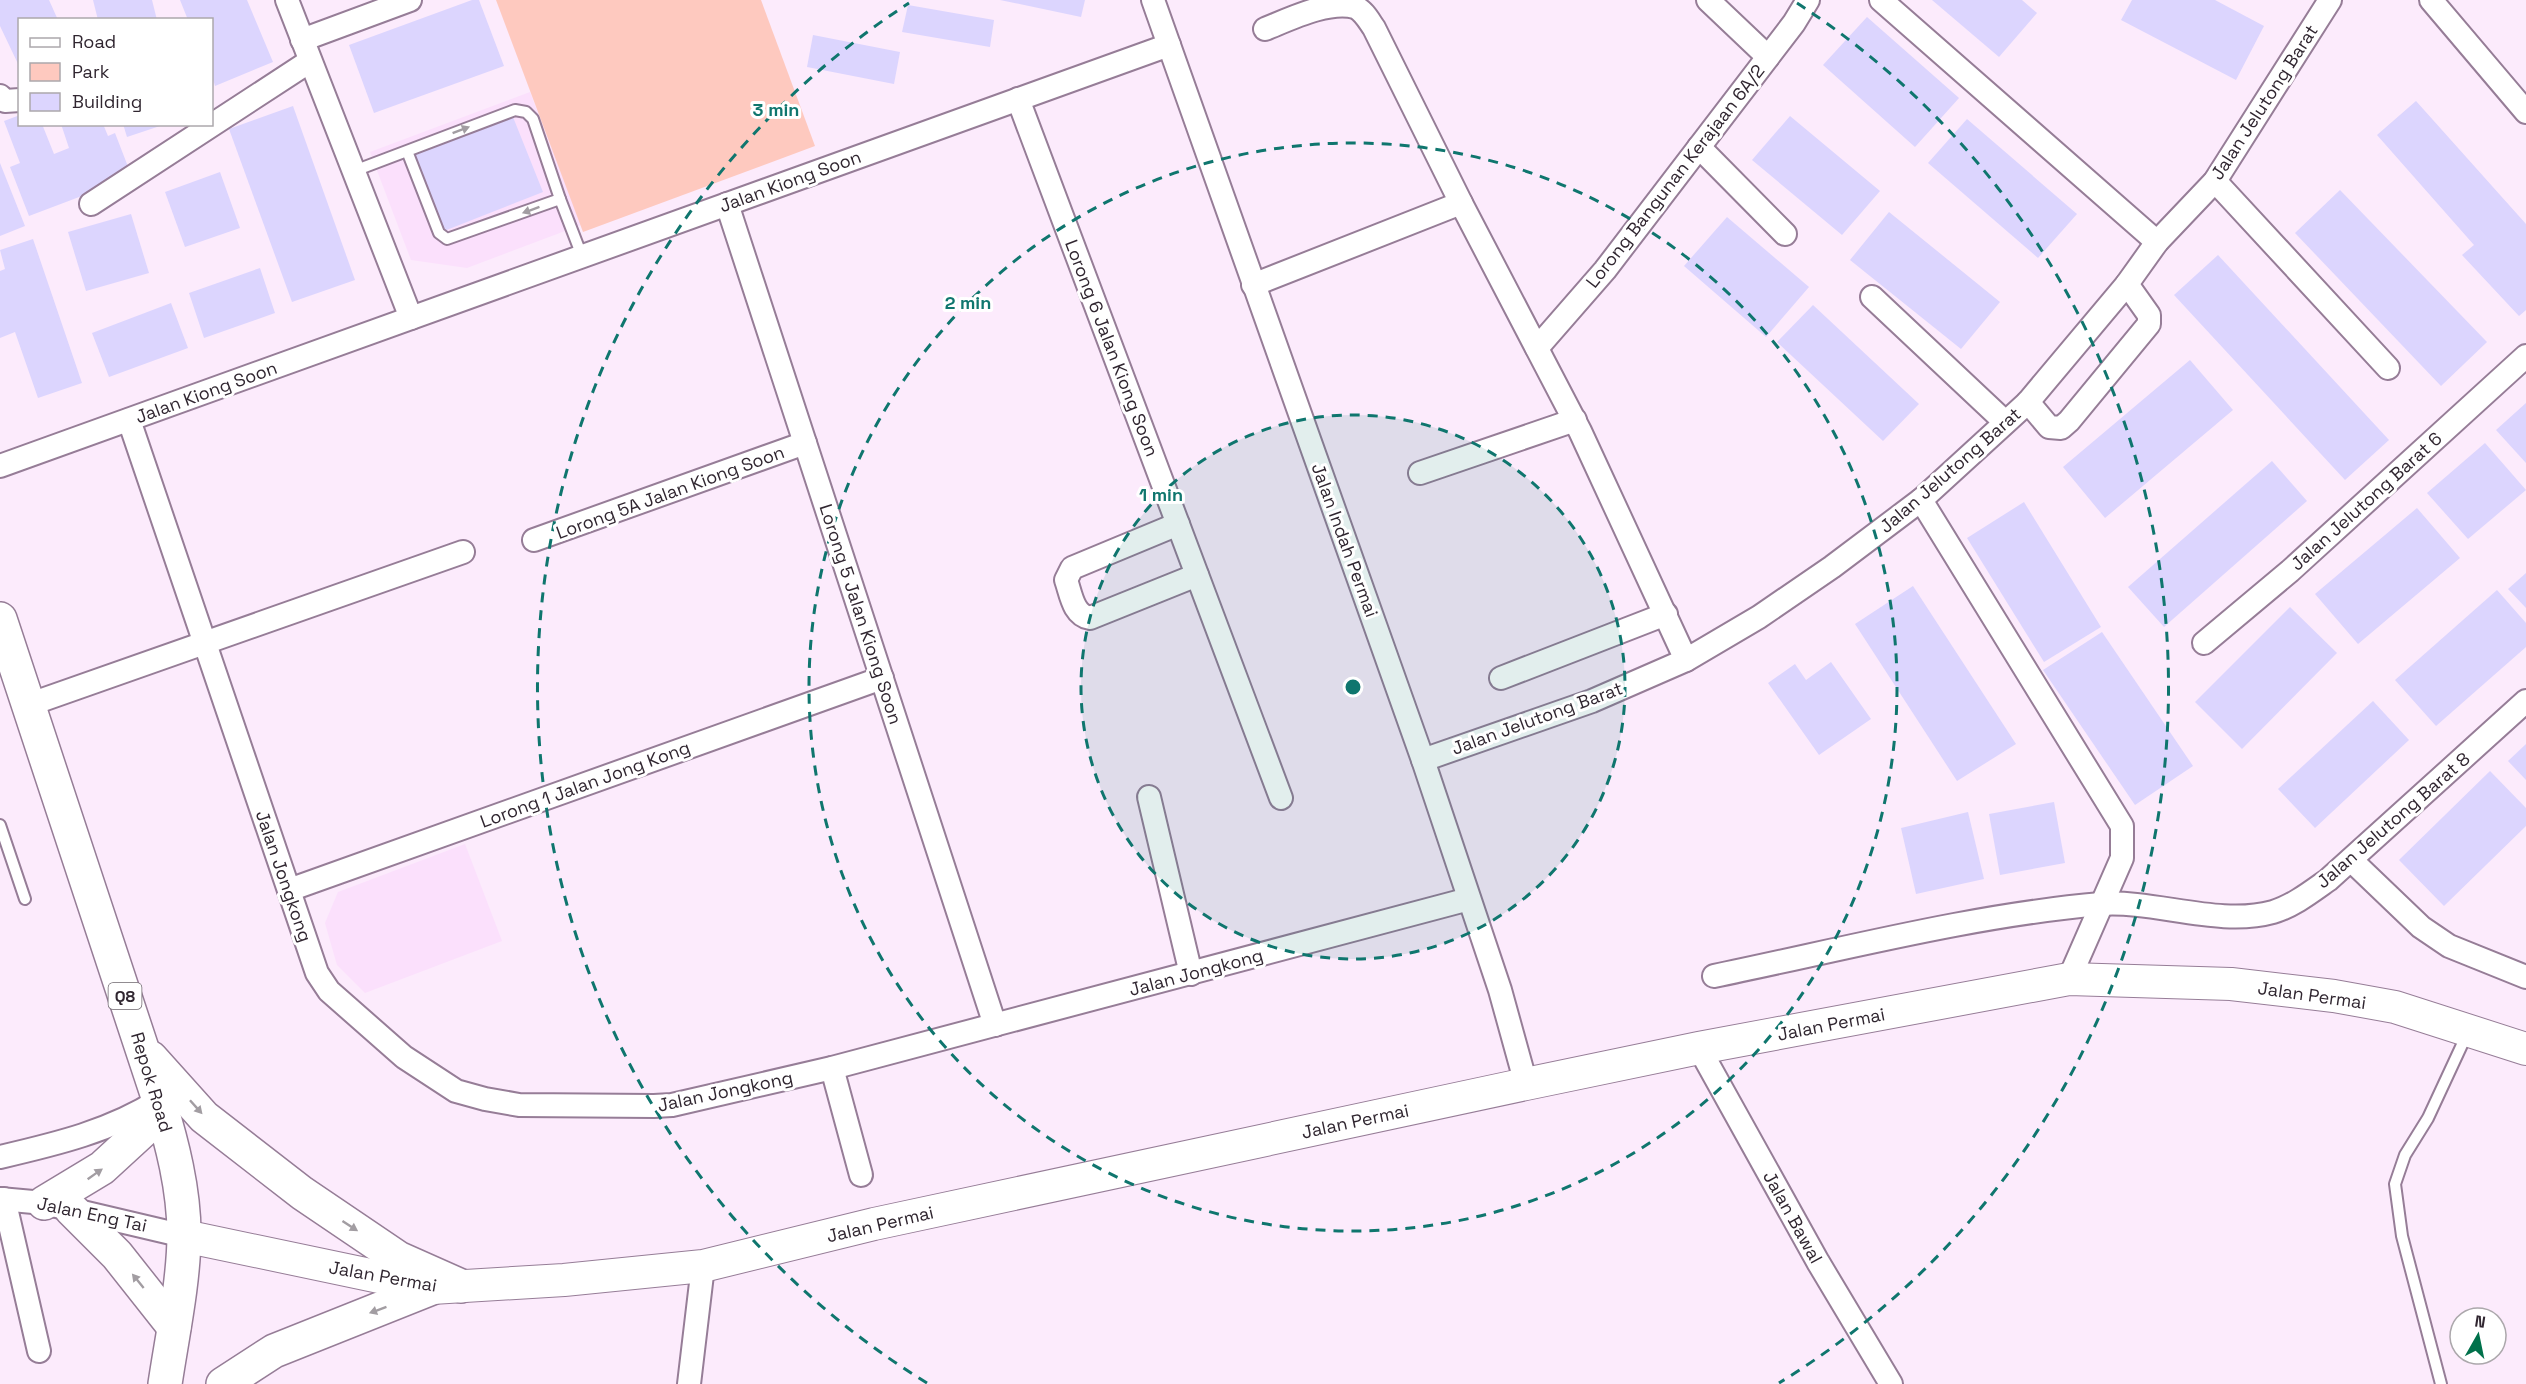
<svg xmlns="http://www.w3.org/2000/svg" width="2526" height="1384" viewBox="0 0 2526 1384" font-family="'Space Grotesk',sans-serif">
  <rect width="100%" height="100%" fill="#fcebfc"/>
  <!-- built -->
  <g fill="#fbe0fc">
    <path d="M 530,92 L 581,225 L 467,268 L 411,260 L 370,152 Z"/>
    <path d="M 465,844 L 502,941 L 365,993 L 337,965 L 325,923 L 338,892 Z"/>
  </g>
  <!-- green -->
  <path fill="#fec9bf" d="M 496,0 L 761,0 L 815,146 L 583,232 Z"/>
  <!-- building -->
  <g fill="#dcd5fe">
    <path d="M 0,0 L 49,0 L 58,20 L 20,20 L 20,68 L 0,26 Z"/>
    <path d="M 93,0 L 152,0 L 157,20 L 98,20 Z"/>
    <path d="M 180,0 L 247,0 L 273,62 L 215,86 L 212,76 L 212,20 L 188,20 Z"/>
    <path d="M 472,0 L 479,0 L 504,66 L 374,113 L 349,45 Z"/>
    <path d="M 1000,0 L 1085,0 L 1081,17 Z"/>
    <path d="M 1932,0 L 2022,0 L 2037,13 L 1999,57 Z"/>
    <path d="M 2132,0 L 2215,0 L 2264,26 L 2236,80 L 2121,20 Z"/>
    <path d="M 908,5 L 994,20 L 990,47 L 902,32 Z"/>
    <path d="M 1867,17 L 1959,98 L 1915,147 L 1823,65 Z"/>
    <path d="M 813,35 L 900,52 L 894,84 L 807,67 Z"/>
    <path d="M 2416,101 L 2526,224 L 2526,310 L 2519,316 L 2462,255 L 2474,245 L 2377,135 Z"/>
    <path d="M 293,106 L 355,280 L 292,302 L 229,129 Z"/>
    <path d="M 20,115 L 20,124 L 42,124 L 54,154 L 69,148 L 61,124 L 103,124 L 108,136 L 115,133 L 132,177 L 29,216 L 10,167 L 20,163 L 4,121 Z"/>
    <path d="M 1790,116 L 1880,191 L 1842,235 L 1752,160 Z"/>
    <path d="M 513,117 L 543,192 L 444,231 L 414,155 Z"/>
    <path d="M 1967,119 L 2077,214 L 2038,258 L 1928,163 Z"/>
    <path d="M 123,124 L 163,124 L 163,125 L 127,137 Z"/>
    <path d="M 0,163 L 25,226 L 0,236 Z"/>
    <path d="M 220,172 L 240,228 L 185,247 L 165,192 Z"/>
    <path d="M 2340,190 L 2487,342 L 2441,386 L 2295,233 Z"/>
    <path d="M 1889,212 L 2000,302 L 1961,349 L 1850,260 Z"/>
    <path d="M 131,214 L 149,273 L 86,291 L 68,232 Z"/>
    <path d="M 1727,217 L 1809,287 L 1766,337 L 1684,266 Z"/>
    <path d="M 33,239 L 82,383 L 38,398 L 15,332 L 0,338 L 0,271 L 5,269 L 0,250 Z"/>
    <path d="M 2218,255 L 2389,440 L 2345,480 L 2174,295 Z"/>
    <path d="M 260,268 L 275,313 L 204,338 L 189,293 Z"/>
    <path d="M 171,303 L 188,348 L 109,377 L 92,333 Z"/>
    <path d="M 1813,305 L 1919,404 L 1883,441 L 1777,342 Z"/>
    <path d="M 2190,360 L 2233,410 L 2105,518 L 2063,467 Z"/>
    <path d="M 2526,403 L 2526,463 L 2496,430 Z"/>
    <path d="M 2485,443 L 2526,490 L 2468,539 L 2427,493 Z"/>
    <path d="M 2272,461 L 2307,501 L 2164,627 L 2128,587 Z"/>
    <path d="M 2024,502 L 2101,627 L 2044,662 L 1967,538 Z"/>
    <path d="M 2417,508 L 2460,558 L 2358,644 L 2315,594 Z"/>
    <path d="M 2526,573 L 2526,608 L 2508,589 Z"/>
    <path d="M 1913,586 L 2016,744 L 1957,781 L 1855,624 Z"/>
    <path d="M 2497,590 L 2526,623 L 2526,647 L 2436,726 L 2395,680 Z"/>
    <path d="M 2290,607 L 2337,653 L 2242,749 L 2195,702 Z"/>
    <path d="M 2102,632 L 2193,766 L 2135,805 L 2043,670 Z"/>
    <path d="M 1831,662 L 1871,719 L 1819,755 L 1768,683 L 1795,664 L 1806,680 Z"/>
    <path d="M 2373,701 L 2409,740 L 2315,828 L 2278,789 Z"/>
    <path d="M 2526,744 L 2526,780 L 2508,761 Z"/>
    <path d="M 2490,771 L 2526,808 L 2526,826 L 2444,906 L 2399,860 Z"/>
    <path d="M 2054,802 L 2065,863 L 2000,875 L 1989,814 Z"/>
    <path d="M 1968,812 L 1984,879 L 1916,894 L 1901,828 Z"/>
  </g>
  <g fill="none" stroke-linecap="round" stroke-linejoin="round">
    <!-- lane casing -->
    <g stroke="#967d97" stroke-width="14">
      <g id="lane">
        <path d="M 354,171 L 515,110 L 526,112 L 533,119 L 560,199 L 447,239 L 439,233 L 407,151"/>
        <path d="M 560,199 L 582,256"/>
        <path d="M 0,825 L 25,899"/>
        <path d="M 2441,1384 L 2402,1236 L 2395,1184 L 2405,1155 L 2428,1118 L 2467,1034"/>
      </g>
    </g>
    <!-- street casing -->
    <g stroke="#967d97" stroke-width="26">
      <g id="street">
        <path d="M 287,0 L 411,318"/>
        <path d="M 1153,0 L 1423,760 L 1500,990 L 1526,1084"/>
        <path d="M 1708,0 L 1768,57"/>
        <path d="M 1881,0 L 2157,242"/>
        <path d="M 2431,0 L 2526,112"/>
        <path d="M 302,40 L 410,0"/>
        <path d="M 0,96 L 5,101 L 20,100"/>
        <path d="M 1018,99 L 1281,798"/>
        <path d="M 1699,147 L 1785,234"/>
        <path d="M 2215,181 L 2388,368"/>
        <path d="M 1461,203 L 1580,431 L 1686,660"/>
        <path d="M 91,204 L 310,61"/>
        <path d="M 727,204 L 995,1025"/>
        <path d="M 1253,285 L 1461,203 L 1374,28 C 1369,21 1364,11 1355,7 C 1328,0 1290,19 1265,29"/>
        <path d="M 1872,297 L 2005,422"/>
        <path d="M 1537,348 L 1605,270 L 1794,23 L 1808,0"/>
        <path d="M 2028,402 L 2049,427 L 2061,428 L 2069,421 L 2149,324 L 2149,315 L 2127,284"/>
        <path d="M 129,420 L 317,973 L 329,991 L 404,1057 L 456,1091 L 485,1099 L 519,1105 L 654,1106 L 672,1105 L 832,1068 L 1469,899"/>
        <path d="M 0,466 L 1169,45"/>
        <path d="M 1420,473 L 1575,420"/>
        <path d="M 1921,500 L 2122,826 L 2122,858 L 2069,979"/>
        <path d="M 1178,524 L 1072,568 L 1066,580 C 1071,594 1073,615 1090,618 L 1197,575"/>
        <path d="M 534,540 L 805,443"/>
        <path d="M 2204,643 L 2290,571 L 2526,356"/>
        <path d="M 1501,678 L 1666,614"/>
        <path d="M 28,705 L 463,552"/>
        <path d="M 1423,760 L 1592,701 L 1686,660 L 1759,617 L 1832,567 L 1921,500 L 2028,402 L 2127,284 L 2157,242 L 2215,181 L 2330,0"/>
        <path d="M 1149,797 L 1191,974"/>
        <path d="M 2351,860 L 2421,927 L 2449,946 L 2526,977"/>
        <path d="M 289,890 L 882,678"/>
        <path d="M 1714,976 C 1840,950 1973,915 2101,904 C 2155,900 2219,927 2273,912 C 2293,906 2311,892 2328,880 L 2526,701"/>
        <path d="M 1699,1048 L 1818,1262 L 1891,1384"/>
        <path d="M 832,1068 L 861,1175"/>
        <path d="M 0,1157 C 56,1144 111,1131 159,1100"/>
        <path d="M 0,1199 L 44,1203 L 184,1236"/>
        <path d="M 4,1199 L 39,1351"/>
        <path d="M 689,1384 L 703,1266"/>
      </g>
    </g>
    <!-- secondary casing -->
    <g stroke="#967d97" stroke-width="34">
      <path id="secondary" d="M 184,1236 L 432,1288 L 564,1280 L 703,1266 L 874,1224 L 1526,1084 L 1699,1048 L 2069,979 L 2231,984 L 2334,996 L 2395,1007 L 2526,1049"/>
    </g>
    <!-- primary casing -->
    <g stroke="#967d97" stroke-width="36">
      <g id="primary">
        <path d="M 0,619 L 159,1100 C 172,1143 184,1189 184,1234 C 184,1281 172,1337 165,1384"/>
        <path d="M 151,1058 L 204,1117 L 302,1193 L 398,1258 L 461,1286"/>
        <path d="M 44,1203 L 102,1168 L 163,1112"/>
        <path d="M 71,1209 L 117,1255 L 174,1327"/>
        <path d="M 223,1384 L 274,1351 L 432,1288"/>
      </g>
    </g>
    <!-- lane -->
    <use href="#lane" stroke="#fff" stroke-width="10"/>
    <!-- street -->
    <use href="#street" stroke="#fff" stroke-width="22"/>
    <!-- secondary -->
    <use href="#secondary" stroke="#fff" stroke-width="32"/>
    <!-- primary -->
    <use href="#primary" stroke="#fff" stroke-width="33"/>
  </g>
  <!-- one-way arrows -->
  <defs><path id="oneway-solid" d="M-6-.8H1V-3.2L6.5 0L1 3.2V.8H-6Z" transform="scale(1.5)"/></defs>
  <g fill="#a29da2">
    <use href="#oneway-solid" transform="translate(461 130) rotate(-21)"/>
    <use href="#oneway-solid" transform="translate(531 210) rotate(160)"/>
    <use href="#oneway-solid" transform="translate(196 1107) rotate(48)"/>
    <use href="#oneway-solid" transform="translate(95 1174) rotate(-35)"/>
    <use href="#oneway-solid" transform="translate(350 1226) rotate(33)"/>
    <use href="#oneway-solid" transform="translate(138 1281) rotate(-129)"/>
    <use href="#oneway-solid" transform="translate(378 1310) rotate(160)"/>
  </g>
  <!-- distance rings -->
  <circle cx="1353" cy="687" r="272" fill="#0f766e" fill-opacity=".12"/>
  <g fill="none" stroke="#0f766e" stroke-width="3" stroke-dasharray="10 8">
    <circle cx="1353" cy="687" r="272"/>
    <circle cx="1353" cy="687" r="544"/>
    <path d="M927 1383A816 816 0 0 1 909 3M1797 3A816 816 0 0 1 1779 1383"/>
  </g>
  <g text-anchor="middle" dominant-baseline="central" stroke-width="6" stroke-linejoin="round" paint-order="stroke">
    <!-- shield labels -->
    <rect fill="#fff" stroke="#6e676e" stroke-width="1.5" x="108.5" y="983" width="33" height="26" rx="4.5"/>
    <g font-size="16" font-weight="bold" fill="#302630">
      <text x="125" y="996">Q8</text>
    </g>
    <!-- street labels -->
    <g font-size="18" fill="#302630" stroke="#fff">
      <text transform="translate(2264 102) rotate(-57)">Jalan Jelutong Barat</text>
      <text transform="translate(1675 176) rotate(-52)">Lorong Bangunan Kerajaan 6A/2</text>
      <text transform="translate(790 181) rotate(-20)">Jalan Kiong Soon</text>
      <text transform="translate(1112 348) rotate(69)">Lorong 6 Jalan Kiong Soon</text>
      <text transform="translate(206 392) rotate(-20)">Jalan Kiong Soon</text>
      <text transform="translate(1950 470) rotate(-41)">Jalan Jelutong Barat</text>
      <text transform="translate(670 492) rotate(-20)">Lorong 5A Jalan Kiong Soon</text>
      <text transform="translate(2366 501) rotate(-42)">Jalan Jelutong Barat 6</text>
      <text transform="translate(1345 540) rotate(70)">Jalan Indah Permai</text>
      <text transform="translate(861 614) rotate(72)">Lorong 5 Jalan Kiong Soon</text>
      <text transform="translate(1537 718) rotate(-20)">Jalan Jelutong Barat</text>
      <text transform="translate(585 784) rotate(-20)">Lorong 1 Jalan Jong Kong</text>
      <text transform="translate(2393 820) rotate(-41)">Jalan Jelutong Barat 8</text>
      <text transform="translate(284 876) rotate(71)">Jalan Jongkong</text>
      <text transform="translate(1196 972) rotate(-15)">Jalan Jongkong</text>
      <text transform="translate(2312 995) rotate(8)">Jalan Permai</text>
      <text transform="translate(1831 1024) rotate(-11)">Jalan Permai</text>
      <text transform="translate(152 1082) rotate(73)">Repok Road</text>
      <text transform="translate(725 1091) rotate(-12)">Jalan Jongkong</text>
      <text transform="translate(1355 1121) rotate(-12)">Jalan Permai</text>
      <text transform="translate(92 1214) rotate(12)">Jalan Eng Tai</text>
      <text transform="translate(1793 1217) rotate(61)">Jalan Bawal</text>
      <text transform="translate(880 1224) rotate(-13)">Jalan Permai</text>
      <text transform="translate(383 1276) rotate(10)">Jalan Permai</text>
    </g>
  </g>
  <circle cx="1353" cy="687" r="9" fill="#0f766e" stroke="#fff" stroke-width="3"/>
  <g font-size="18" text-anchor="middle" font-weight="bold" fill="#0f766e" stroke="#fff" stroke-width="6" stroke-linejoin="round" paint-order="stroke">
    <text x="776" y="116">3 min</text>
    <text x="968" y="309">2 min</text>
    <text x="1161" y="501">1 min</text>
  </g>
  <!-- legend -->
  <rect x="18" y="18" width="195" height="108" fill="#ffffff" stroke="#aca8ac" stroke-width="1.5"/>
  <rect x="30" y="38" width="30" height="9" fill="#ffffff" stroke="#aca8ac" stroke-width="1.5"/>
  <text x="72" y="48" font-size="18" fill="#302630">Road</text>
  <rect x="30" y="63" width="30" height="18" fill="#fec9bf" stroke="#aca8ac" stroke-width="1.5"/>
  <text x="72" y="78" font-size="18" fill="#302630">Park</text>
  <rect x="30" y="93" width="30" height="18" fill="#dcd5fe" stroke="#aca8ac" stroke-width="1.5"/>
  <text x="72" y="108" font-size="18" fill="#302630">Building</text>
  <!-- north arrow -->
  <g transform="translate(2478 1336) rotate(9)"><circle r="28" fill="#ffffff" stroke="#aca8ac" stroke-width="1.5"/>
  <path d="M0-4.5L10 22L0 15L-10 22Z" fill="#00714b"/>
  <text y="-9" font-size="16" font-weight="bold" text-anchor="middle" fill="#302630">N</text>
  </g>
</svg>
